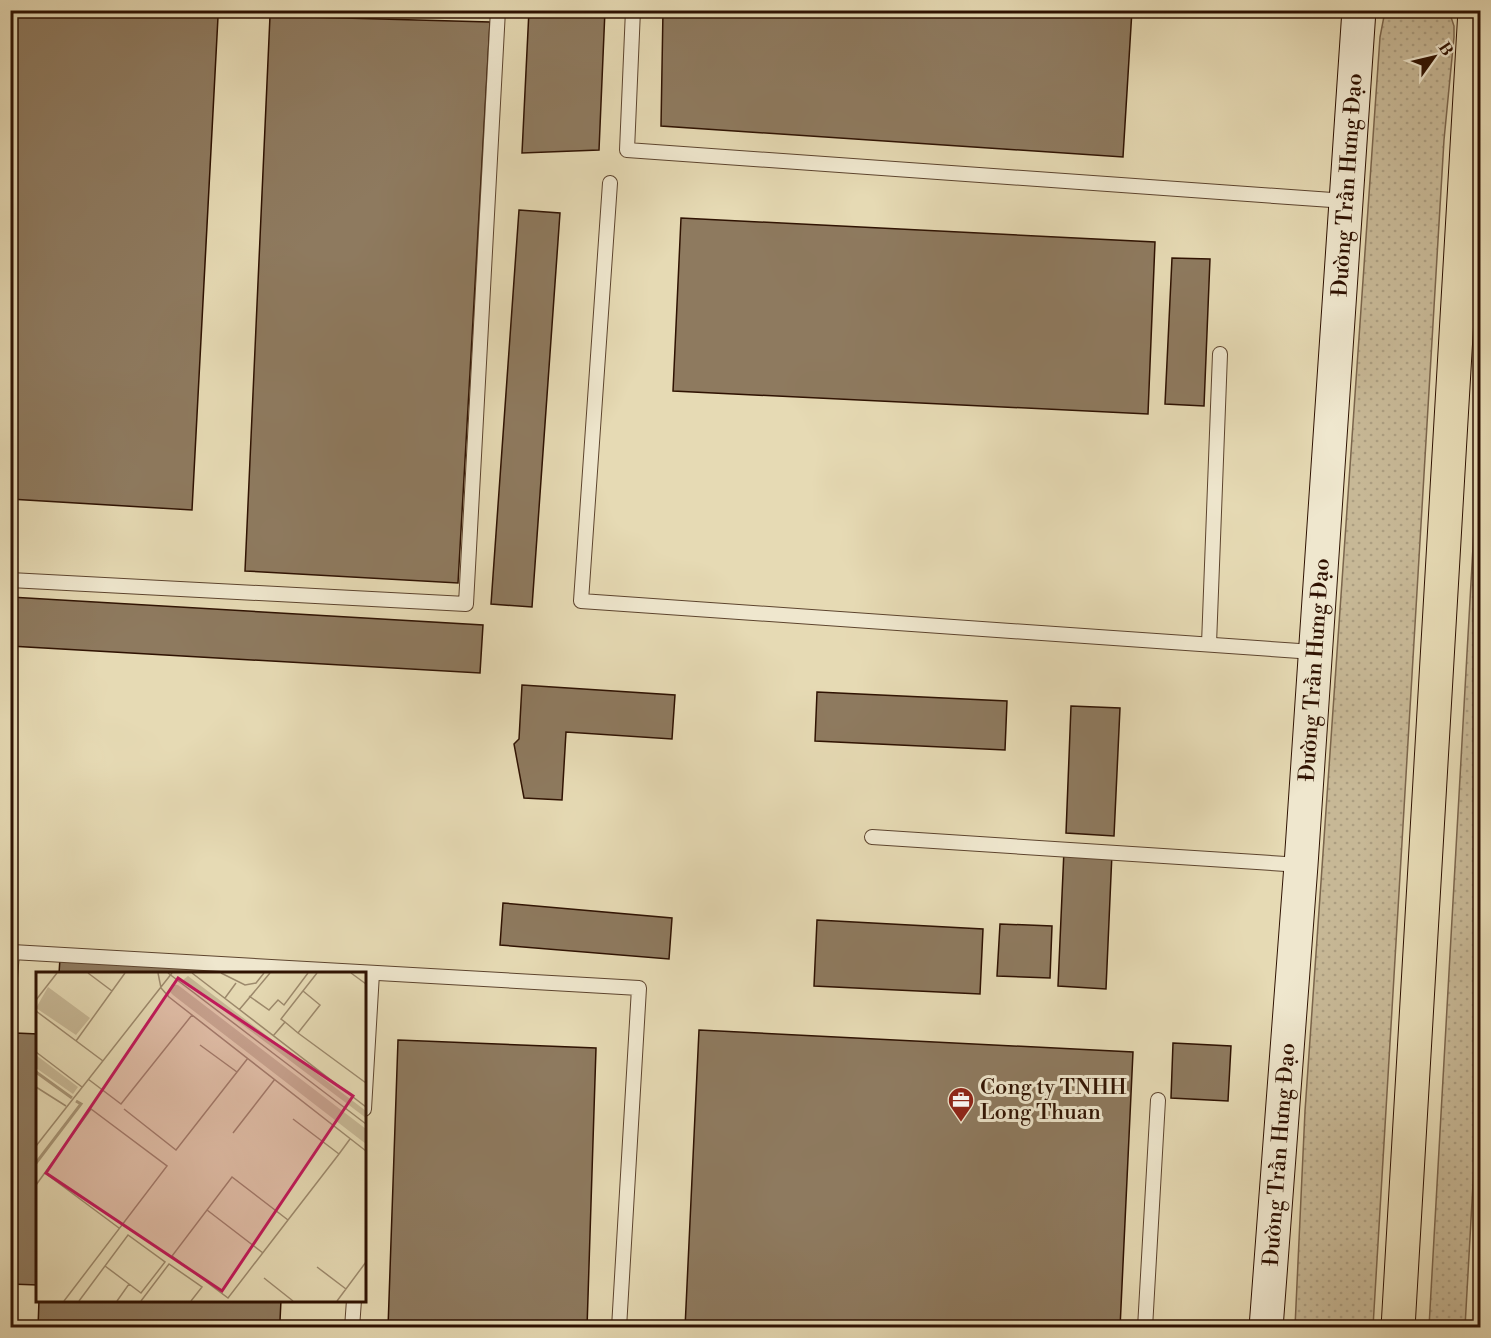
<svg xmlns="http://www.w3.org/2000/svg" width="1491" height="1338" viewBox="0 0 1491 1338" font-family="'Libre Bodoni',serif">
  <defs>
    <pattern id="grass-dots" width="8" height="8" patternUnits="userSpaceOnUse" patternTransform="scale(1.5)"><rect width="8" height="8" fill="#c7b896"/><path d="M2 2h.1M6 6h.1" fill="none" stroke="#ab9d80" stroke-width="1.8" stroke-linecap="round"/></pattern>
  </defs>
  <rect width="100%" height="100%" fill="#e6dab4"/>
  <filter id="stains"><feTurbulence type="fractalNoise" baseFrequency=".00333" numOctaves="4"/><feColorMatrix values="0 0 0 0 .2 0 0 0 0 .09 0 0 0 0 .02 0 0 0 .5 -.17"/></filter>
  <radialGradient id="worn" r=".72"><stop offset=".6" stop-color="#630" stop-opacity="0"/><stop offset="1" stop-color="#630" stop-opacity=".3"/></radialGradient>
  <!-- grass -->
  <g fill="url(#grass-dots)" stroke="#7b654c" stroke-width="1.5">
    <path d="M 1385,11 L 1449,11 L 1454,26 L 1454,37 L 1444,140 L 1373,1327 L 1295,1327 L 1305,1111 L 1380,37 Z"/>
    <path d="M 1480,423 L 1480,1059 L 1465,1327 L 1429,1327 Z"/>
  </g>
  <!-- building -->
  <g fill="#8e7a5f" stroke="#2f1202" stroke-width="1.5">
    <path d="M 10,10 L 117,10 L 218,17 L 192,510 L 10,499 Z"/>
    <path d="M 529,10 L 605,10 L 599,150 L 522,153 Z"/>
    <path d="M 663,10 L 1132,10 L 1123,157 L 661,126 Z"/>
    <path d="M 270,16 L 490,22 L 458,583 L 245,571 Z"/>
    <path d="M 519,210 L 560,213 L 532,607 L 491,604 Z"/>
    <path d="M 681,218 L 1155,242 L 1148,414 L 673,391 Z"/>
    <path d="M 1172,258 L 1210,259 L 1204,406 L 1165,404 Z"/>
    <path d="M 10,597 L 483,625 L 480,673 L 10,646 Z"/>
    <path d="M 522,685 L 675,695 L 672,739 L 566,732 L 562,800 L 524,798 L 514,744 L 519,739 Z"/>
    <path d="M 817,692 L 1007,701 L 1005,750 L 815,741 Z"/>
    <path d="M 1071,706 L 1120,708 L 1114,836 L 1066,833 Z"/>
    <path d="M 1064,850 L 1112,853 L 1106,989 L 1058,986 Z"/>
    <path d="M 503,903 L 672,918 L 669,959 L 500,945 Z"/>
    <path d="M 817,920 L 983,929 L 980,994 L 814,986 Z"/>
    <path d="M 1000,924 L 1052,926 L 1050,978 L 997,976 Z"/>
    <path d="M 60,958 L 329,974 L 59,974 Z"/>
    <path d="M 699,1030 L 1133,1052 L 1120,1328 L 685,1328 Z"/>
    <path d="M 15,1033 L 38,1034 L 38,1285 L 10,1284 L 10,1120 Z"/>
    <path d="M 398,1040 L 596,1048 L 587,1328 L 388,1328 Z"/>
    <path d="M 1173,1043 L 1231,1046 L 1228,1101 L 1171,1098 Z"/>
    <path d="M 39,1300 L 281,1300 L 280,1321 L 305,1322 L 305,1328 L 38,1328 Z"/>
  </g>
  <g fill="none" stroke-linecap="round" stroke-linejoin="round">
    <!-- service casing -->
    <g stroke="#5d442e" stroke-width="16">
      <g id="service">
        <path d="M 633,10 L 627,150 L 1346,201"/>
        <path d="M 610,183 L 581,601 L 1314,652"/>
        <path d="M 10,580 L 466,604 L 498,10"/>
        <path d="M 1209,644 L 1220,354"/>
        <path d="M 872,837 L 1301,865"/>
        <path d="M 10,978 L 12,952 L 639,988 L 619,1328"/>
        <path d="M 364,1109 L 372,973"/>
        <path d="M 352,1328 L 354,1300"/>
        <path d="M 1145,1328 L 1158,1100"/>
      </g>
    </g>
    <!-- secondary casing -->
    <g stroke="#2f1202" stroke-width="35">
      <g id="secondary">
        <path id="s1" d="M 1266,1328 L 1301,865 L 1359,10"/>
      </g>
    </g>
    <!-- trunk casing -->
    <g stroke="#2f1202" stroke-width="35">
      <path id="trunk" d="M 1398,1328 L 1475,10"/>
    </g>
    <!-- service -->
    <use href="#service" stroke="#efe7ce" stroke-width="14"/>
    <!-- secondary -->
    <use href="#secondary" stroke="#efe7ce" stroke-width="33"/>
    <!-- trunk -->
    <use href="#trunk" stroke="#e6dab4" stroke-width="33"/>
  </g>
  <!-- icons -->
  <defs>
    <g id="office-pin" transform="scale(1.35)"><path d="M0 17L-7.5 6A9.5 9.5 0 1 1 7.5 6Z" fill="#8f2418" stroke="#efe7ce"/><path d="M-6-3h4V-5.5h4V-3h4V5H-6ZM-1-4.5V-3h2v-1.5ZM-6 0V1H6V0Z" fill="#fff"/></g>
  </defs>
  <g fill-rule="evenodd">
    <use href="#office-pin" x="961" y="1100"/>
  </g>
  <g text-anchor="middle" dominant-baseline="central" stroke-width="6" stroke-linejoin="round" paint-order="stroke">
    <!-- street labels -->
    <g font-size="22" fill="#2f1202" stroke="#efe7ce">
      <text stroke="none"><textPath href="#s1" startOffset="1146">Đường Trần Hưng Đạo</textPath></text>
      <text stroke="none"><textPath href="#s1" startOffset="660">Đường Trần Hưng Đạo</textPath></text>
      <text stroke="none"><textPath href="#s1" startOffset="174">Đường Trần Hưng Đạo</textPath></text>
    </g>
    <!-- poi labels -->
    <g font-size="22" fill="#2f1202" stroke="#efe7ce" text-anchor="start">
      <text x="980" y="1087">Cong ty TNHH<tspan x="980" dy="25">Long Thuan</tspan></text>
    </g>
  </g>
  <!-- overview -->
  <g transform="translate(36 972)">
    <rect width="330" height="330" fill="#e6dab4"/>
    <path d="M 152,4 L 330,139 L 330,146 L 147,8 ZM 136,12 L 142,13 L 330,157 L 330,172 L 137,23 L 133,19 ZM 12,15 L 54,46 L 40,63 L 0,36 ZM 0,83 L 42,115 L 37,122 L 0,96 Z" fill="#c7b896"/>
    <path fill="none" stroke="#a89677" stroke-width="3" d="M 0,100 L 36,126M 0,191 L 45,132 L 40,129"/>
    <path fill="none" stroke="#9d8a6d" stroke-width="1.5" d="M 52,1 L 76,19M 122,1 L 125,16 L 133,25 L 330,179M 132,1 L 330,152M 156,1 L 330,135M 185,1 L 209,13 L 220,11 L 228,1M 315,1 L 330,12M 213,24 L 233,38 L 242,28 L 248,33 L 272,1M 189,26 L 200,11M 0,28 L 21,1M 203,38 L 234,1M 0,39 L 67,89M 249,50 L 262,61 L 284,33 L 267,19M 262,61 L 330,111M 237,64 L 249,50 L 245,47 L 281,1M 40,69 L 89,1M 164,73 L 201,100M 0,80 L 46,115M 52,107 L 85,132 L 156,43M 0,115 L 30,134M 88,137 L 140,178 L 212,86M 257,147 L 303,182M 197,161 L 239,107M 0,174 L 136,1M 9,201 L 83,256M 0,213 L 55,137 L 131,194 L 28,329M 171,238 L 227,281M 252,248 L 196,205 L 136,284 L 192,326 L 252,248 L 303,182 L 314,167M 69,294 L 93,312M 281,295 L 310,317M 228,306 L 257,329M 43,329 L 92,263 L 129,290 L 105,321 L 93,312 L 81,329M 105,329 L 133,292 L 166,315 L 155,329M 301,329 L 330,290"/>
    <path fill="#c2185b" fill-opacity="0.15" stroke="#c2185b" stroke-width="3" d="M 142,6 L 317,124 L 186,319 L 10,201 Z"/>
    <rect width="330" height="330" fill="none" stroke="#2f1202" stroke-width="3"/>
  </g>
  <!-- margin -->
  <rect width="1491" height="1338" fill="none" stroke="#e6dab4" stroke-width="36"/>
  <rect x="12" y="12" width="1467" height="1314" fill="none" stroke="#2f1202" stroke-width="3"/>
  <rect x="18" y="18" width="1455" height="1302" fill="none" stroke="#2f1202" stroke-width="1.5"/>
  <!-- north arrow -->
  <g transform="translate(1434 57) rotate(56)" stroke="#efe7ce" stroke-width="4.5" paint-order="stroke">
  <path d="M0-4.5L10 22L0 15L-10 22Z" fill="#2f1202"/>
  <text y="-9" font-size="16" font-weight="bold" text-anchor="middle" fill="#2f1202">B</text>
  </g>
  <rect width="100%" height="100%" filter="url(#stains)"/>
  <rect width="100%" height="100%" fill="url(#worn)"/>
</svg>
